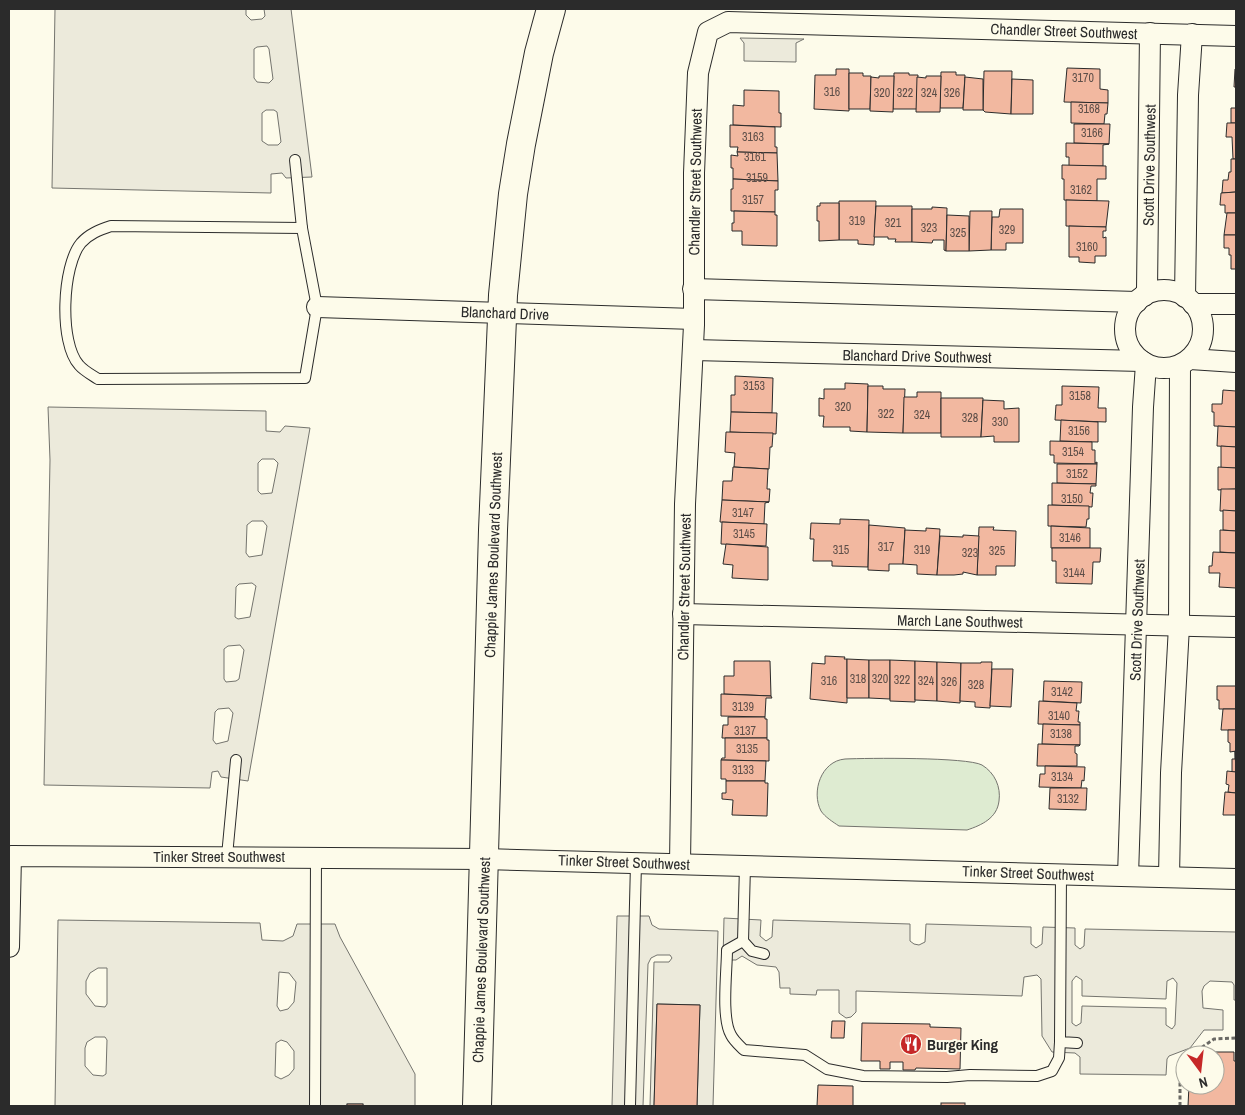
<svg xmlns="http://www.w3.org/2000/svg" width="1245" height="1115" viewBox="0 0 1245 1115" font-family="'Archivo Narrow',sans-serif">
  <rect width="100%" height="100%" fill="#fdfbea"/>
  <!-- green -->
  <path fill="#deebd1" stroke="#74746e" d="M 845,759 C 867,758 967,757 982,765 C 995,773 1001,787 999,801 C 997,818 982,825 967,830 L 839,826 C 833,822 825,817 821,811 C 811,792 821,761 845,759 Z"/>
  <!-- parking -->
  <g fill="#eceadb" stroke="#74746e" fill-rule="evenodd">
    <path d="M 55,9 L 246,9 L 246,15 L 251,20 L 262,19 L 265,16 L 264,9 L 291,9 L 312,177 L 286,178 L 282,173 L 271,174 L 271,193 L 52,188 ZM 267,46 L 269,49 L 273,79 L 269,83 L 257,82 L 254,78 L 254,49 L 257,47 ZM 266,110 L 274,110 L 277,112 L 281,142 L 278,145 L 268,145 L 262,141 L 262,113 Z"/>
    <path d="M 740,38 L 804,39 L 796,43 L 796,62 L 744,61 L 744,43 Z"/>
    <path d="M 48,407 L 266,411 L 266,431 L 280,432 L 285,426 L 310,428 L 248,781 L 221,777 L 218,771 L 212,772 L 210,788 L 44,785 L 50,460 ZM 262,459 L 274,459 L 278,463 L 272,493 L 261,494 L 258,491 L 258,463 ZM 252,521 L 263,521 L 267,526 L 262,555 L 249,557 L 246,553 L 247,525 ZM 252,583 L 256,586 L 250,617 L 238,619 L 235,617 L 236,587 L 239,584 ZM 240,645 L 244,650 L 239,679 L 236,681 L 226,682 L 224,679 L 224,649 L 228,646 ZM 229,708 L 233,713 L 228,741 L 216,744 L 213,740 L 215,712 L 218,709 Z"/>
    <path d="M 617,916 L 649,916 L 652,925 L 659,929 L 718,931 L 713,1106 L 697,1106 L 700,1005 L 657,1004 L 654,1106 L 650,1106 L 654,962 L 669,962 L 672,958 L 670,955 L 657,955 L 651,958 L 648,964 L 643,1106 L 612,1106 Z"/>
    <path d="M 724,918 L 761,920 L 760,936 L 766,941 L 772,937 L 773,920 L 910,924 L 910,941 L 914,944 L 919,945 L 925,942 L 926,924 L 1031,927 L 1031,944 L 1036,948 L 1042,944 L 1043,927 L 1075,928 L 1075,945 L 1080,949 L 1084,946 L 1085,929 L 1236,932 L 1236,1000 L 1234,1000 L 1234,985 L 1232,982 L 1210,981 L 1204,986 L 1202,991 L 1203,1008 L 1223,1010 L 1223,1030 L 1204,1030 L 1190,1048 L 1169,1056 L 1167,1059 L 1166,1075 L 1080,1074 L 1080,1057 L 1075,1053 L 1052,1052 L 1042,1036 L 1041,979 L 1037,975 L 1024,977 L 1022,996 L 856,991 L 856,1012 L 851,1017 L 846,1018 L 839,1013 L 839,990 L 817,990 L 816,995 L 790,994 L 790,988 L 780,988 L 779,972 L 776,967 L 757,965 L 742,956 L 736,960 L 723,960 ZM 1076,976 L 1082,980 L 1082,996 L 1166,999 L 1167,981 L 1173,978 L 1177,983 L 1175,1025 L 1172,1029 L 1166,1025 L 1166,1008 L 1082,1006 L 1081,1023 L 1076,1026 L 1072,1023 L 1072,981 Z"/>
    <path d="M 58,920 L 260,923 L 262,940 L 283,941 L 293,936 L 297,924 L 335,924 L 340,937 L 415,1074 L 415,1106 L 363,1106 L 363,1104 L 347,1104 L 347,1106 L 55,1106 ZM 98,968 L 107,968 L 107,1004 L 105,1007 L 95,1006 L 86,994 L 86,981 L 90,973 ZM 279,972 L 289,973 L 296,982 L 294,1002 L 288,1009 L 280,1011 L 277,1006 ZM 95,1037 L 105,1037 L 107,1040 L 106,1074 L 103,1076 L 93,1075 L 85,1066 L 85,1048 L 87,1042 ZM 281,1040 L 287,1042 L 294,1051 L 294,1069 L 289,1075 L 281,1079 L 275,1076 L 276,1043 Z"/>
  </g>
  <!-- building -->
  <g fill="#f2b8a0" stroke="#2b2b2b">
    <path d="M 1067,68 L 1100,69 L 1100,89 L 1108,90 L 1108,103 L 1064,102 Z"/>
    <path d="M 836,69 L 849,69 L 849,111 L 814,109 L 815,75 L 836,75 Z"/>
    <path d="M 1235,69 L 1236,69 L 1236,87 L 1234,87 Z"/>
    <path d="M 984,71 L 1012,71 L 1011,114 L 985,112 L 983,110 Z"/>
    <path d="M 941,72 L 956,72 L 956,75 L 965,75 L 963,108 L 940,108 Z"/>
    <path d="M 849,73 L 863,73 L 863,76 L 871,76 L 870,109 L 849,109 Z"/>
    <path d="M 894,73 L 909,73 L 909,75 L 918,75 L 917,109 L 893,109 Z"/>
    <path d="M 879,76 L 894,76 L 893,112 L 870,111 L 871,77 L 879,78 Z"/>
    <path d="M 926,76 L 941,76 L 940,112 L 916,112 L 917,77 L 926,78 Z"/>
    <path d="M 965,77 L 983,79 L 983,110 L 963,110 Z"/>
    <path d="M 1012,79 L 1033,80 L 1033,114 L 1011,114 Z"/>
    <path d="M 744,90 L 779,91 L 779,113 L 781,113 L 781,127 L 733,125 L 733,105 L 744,106 Z"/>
    <path d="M 1071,102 L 1108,103 L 1107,114 L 1105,114 L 1104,124 L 1071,123 Z"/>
    <path d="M 1236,102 L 1236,123 L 1231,123 L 1231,108 L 1236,108 Z"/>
    <path d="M 1227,123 L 1236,123 L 1236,159 L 1233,159 L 1232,137 L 1226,137 Z"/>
    <path d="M 1074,124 L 1110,124 L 1109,144 L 1074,143 Z"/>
    <path d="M 730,125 L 775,127 L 775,147 L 777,147 L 777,153 L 737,152 L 738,147 L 730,147 Z"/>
    <path d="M 1066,143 L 1109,144 L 1103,145 L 1103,166 L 1069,166 L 1069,157 L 1066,157 Z"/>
    <path d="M 737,152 L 777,153 L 778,181 L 733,179 L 733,168 L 731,168 L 731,155 L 738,156 Z"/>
    <path d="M 1231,159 L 1236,159 L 1236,192 L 1222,193 L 1223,180 L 1228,180 L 1229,172 L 1231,172 Z"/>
    <path d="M 1062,165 L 1106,166 L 1106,179 L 1097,179 L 1097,201 L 1064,200 L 1064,179 L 1062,179 Z"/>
    <path d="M 733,179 L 778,181 L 778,190 L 775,190 L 775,212 L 731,211 L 731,189 L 733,189 Z"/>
    <path d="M 1236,192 L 1236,213 L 1225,213 L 1225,205 L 1220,205 L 1221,193 Z"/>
    <path d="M 1066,200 L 1109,201 L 1106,227 L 1066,226 Z"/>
    <path d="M 839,201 L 876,201 L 874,245 L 858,244 L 858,240 L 839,240 Z"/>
    <path d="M 820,203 L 839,203 L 839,240 L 819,241 L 819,221 L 817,221 L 817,206 L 820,206 Z"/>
    <path d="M 876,206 L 912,206 L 912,242 L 895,242 L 896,239 L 888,239 L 888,237 L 874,237 Z"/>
    <path d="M 932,207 L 947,208 L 946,251 L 944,250 L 944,240 L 933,240 L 932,243 L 912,242 L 912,209 L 932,209 Z"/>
    <path d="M 1000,209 L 1023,209 L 1023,243 L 1006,243 L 1006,250 L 991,250 L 992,217 L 999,217 Z"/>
    <path d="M 734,211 L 775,212 L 775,215 L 777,215 L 777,246 L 742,245 L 742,231 L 732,231 L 732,223 L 734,223 Z"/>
    <path d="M 970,211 L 992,211 L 991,250 L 969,251 Z"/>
    <path d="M 1227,213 L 1236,213 L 1236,235 L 1224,235 Z"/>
    <path d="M 947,215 L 969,216 L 969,251 L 946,251 Z"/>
    <path d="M 1069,226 L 1106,227 L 1106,231 L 1103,231 L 1103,238 L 1106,237 L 1106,256 L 1095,256 L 1095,263 L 1079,262 L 1079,257 L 1069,257 Z"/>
    <path d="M 1224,235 L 1236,235 L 1236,269 L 1231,269 L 1231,255 L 1229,255 L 1229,248 L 1224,248 Z"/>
    <path d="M 735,376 L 773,378 L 772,413 L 731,412 L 731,395 L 735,395 Z"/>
    <path d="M 845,383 L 868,384 L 867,432 L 850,431 L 850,427 L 823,427 L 824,416 L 819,416 L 819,398 L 824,399 L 824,389 L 845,389 Z"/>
    <path d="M 868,386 L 883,386 L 883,389 L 905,389 L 903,433 L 867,432 Z"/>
    <path d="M 1062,386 L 1099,387 L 1098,408 L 1106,408 L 1106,422 L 1055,420 L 1056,405 L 1062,405 Z"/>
    <path d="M 1223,390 L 1236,391 L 1236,427 L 1214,426 L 1214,412 L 1212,412 L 1212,404 L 1222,404 Z"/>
    <path d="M 917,392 L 941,392 L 941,433 L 903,433 L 904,397 L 917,397 Z"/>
    <path d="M 941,398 L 983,398 L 981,437 L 941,437 Z"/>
    <path d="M 983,400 L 1004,401 L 1004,409 L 1019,408 L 1019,442 L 994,442 L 994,436 L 981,437 Z"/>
    <path d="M 731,412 L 777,413 L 776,434 L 730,432 Z"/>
    <path d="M 1061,420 L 1098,422 L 1098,442 L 1060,441 Z"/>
    <path d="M 1218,426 L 1236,427 L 1236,447 L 1217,446 Z"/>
    <path d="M 726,432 L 773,433 L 772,447 L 770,447 L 769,469 L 734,467 L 735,453 L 725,452 Z"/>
    <path d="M 1050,441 L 1092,442 L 1092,450 L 1095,450 L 1095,463 L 1097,462 L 1097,464 L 1054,463 L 1054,455 L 1050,455 Z"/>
    <path d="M 1221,446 L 1236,447 L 1236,468 L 1221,468 Z"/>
    <path d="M 1057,464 L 1097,464 L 1096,484 L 1057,483 Z"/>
    <path d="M 733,467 L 768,469 L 767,489 L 770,489 L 769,502 L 722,500 L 723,481 L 732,481 Z"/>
    <path d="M 1218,467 L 1236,468 L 1236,489 L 1218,490 Z"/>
    <path d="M 1052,483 L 1096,484 L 1096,486 L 1091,486 L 1090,493 L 1093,493 L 1092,507 L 1052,505 Z"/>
    <path d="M 1221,489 L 1236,489 L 1236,511 L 1220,511 Z"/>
    <path d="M 722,500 L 769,502 L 765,503 L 764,524 L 720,522 Z"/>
    <path d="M 1048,505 L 1089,506 L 1089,519 L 1087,519 L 1086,527 L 1048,526 Z"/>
    <path d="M 1223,510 L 1236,511 L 1236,531 L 1223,530 Z"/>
    <path d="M 840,519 L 869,520 L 868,567 L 832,566 L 832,561 L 813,561 L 814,539 L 810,539 L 811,523 L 840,524 Z"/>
    <path d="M 722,522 L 767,524 L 766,546 L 721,544 Z"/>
    <path d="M 869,525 L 905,528 L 903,564 L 889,564 L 889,571 L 868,570 Z"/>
    <path d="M 1051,526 L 1090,528 L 1090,548 L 1051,548 Z"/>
    <path d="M 979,527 L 994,527 L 993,530 L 1016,531 L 1015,566 L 996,566 L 996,575 L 977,575 Z"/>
    <path d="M 926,528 L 940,529 L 937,575 L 917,574 L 917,565 L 903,564 L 905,530 L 926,531 Z"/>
    <path d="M 1220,530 L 1236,531 L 1236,553 L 1220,552 Z"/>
    <path d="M 963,535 L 979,536 L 977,575 L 963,572 L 963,574 L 954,575 L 937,575 L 940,536 L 963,537 Z"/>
    <path d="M 726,544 L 768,547 L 768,580 L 732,578 L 733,565 L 723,564 Z"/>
    <path d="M 1052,548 L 1101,548 L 1100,562 L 1093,562 L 1092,584 L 1056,583 L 1056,561 L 1052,561 Z"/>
    <path d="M 1213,552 L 1236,553 L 1236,588 L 1219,587 L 1220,573 L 1209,573 L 1209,566 L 1212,566 Z"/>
    <path d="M 825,656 L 845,657 L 844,659 L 847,659 L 847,703 L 810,699 L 812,663 L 825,664 Z"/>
    <path d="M 847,659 L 869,660 L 869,698 L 847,698 Z"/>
    <path d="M 869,660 L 890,660 L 890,699 L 869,698 Z"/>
    <path d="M 890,660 L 915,661 L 915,702 L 890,701 Z"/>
    <path d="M 734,661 L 770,661 L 771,696 L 724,694 L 724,676 L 734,676 Z"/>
    <path d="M 915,661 L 937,662 L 937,701 L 915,700 Z"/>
    <path d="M 937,662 L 961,663 L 960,703 L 937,701 Z"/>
    <path d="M 981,662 L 992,662 L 990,708 L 975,707 L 975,702 L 960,701 L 961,663 L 981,663 Z"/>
    <path d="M 992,669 L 1013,669 L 1011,707 L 990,706 Z"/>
    <path d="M 1044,681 L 1082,682 L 1081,703 L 1043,701 Z"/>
    <path d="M 1217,686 L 1236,686 L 1236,709 L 1219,709 L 1219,700 L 1217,700 Z"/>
    <path d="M 721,694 L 771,696 L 772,698 L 766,698 L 765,717 L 721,716 Z"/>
    <path d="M 1039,701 L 1077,703 L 1076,711 L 1079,711 L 1078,722 L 1080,722 L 1080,725 L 1038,724 Z"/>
    <path d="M 1223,709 L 1236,709 L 1236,730 L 1221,730 Z"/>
    <path d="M 728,717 L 765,717 L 765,719 L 767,719 L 767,738 L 722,738 L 723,725 L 728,725 Z"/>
    <path d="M 1043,724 L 1080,725 L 1080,745 L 1042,744 Z"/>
    <path d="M 1228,730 L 1236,730 L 1236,751 L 1230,752 L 1230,743 L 1228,742 Z"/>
    <path d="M 725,738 L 767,738 L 767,740 L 769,740 L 769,761 L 721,760 L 722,758 L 725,758 Z"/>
    <path d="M 1038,744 L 1080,745 L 1079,746 L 1075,746 L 1075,753 L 1077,754 L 1077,766 L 1037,766 Z"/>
    <path d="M 1235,751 L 1236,772 L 1232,772 L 1232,759 L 1235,759 Z"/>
    <path d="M 721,760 L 766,761 L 765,781 L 726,781 L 726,779 L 721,779 Z"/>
    <path d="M 1045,766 L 1085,767 L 1084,781 L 1082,780 L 1081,788 L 1039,787 L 1040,774 L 1045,774 Z"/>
    <path d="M 1227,771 L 1236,772 L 1236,793 L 1228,792 L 1229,785 L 1226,784 Z"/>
    <path d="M 726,781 L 765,781 L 765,783 L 768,783 L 767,816 L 732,815 L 733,800 L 722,799 L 722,793 L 726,793 Z"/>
    <path d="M 1050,788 L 1087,788 L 1086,810 L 1049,809 Z"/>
    <path d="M 1225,792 L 1236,793 L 1236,815 L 1223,815 Z"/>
    <path d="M 657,1004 L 700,1005 L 697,1106 L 654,1106 Z"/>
    <path d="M 832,1021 L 845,1021 L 844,1038 L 831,1038 Z"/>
    <path d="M 862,1023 L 930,1024 L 930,1027 L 961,1028 L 960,1069 L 916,1068 L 915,1070 L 903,1070 L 903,1062 L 890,1062 L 890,1069 L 880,1069 L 880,1061 L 861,1061 Z"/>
    <path d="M 1210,1052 L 1234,1052 L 1234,1061 L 1236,1061 L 1236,1106 L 1188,1106 L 1189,1085 L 1215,1085 L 1215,1055 L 1210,1055 Z"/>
    <path d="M 818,1085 L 853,1086 L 853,1106 L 817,1106 Z"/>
    <rect x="941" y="1103" width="24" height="3"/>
    <rect x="347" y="1104" width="16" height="2"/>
  </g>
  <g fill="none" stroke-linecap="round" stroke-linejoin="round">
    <!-- lane casing -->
    <g stroke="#2b2b2b" stroke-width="12">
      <g id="lane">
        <path d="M 295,160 L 302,228"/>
        <path d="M 111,226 L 302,228 L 317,307 L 305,378 L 98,379 C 92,375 84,371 79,365 C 59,343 62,266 81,243 C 89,234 99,230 111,226 Z"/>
        <path d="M 227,856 L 236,760"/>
        <path d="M 745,866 L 743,941 L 752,951 L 764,954"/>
        <path d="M 1061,874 L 1060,1042 L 1077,1043"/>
        <path d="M 743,941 L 727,950 C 727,971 721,1018 731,1035 C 734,1041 739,1045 744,1050 L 805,1055 L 827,1069 L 863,1076 L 947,1077 L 970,1075 L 1037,1076 L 1052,1071 L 1059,1058 L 1060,1042"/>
        <path d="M 315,1106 L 316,857"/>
        <path d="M 630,1106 L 636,863"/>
      </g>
    </g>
    <!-- street casing -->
    <g stroke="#2b2b2b" stroke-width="22">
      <g id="street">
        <path d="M 693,289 L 1137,302"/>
        <circle cx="1164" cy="329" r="39"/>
        <path d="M 1144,296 L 1147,290 L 1150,33"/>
        <path d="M 1185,297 L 1188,95 L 1192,34"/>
        <path d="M 1193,304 L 1236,304"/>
        <path d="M 317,307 L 694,319"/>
        <path d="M 693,350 L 1142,361"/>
        <path d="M 1190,359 L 1236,362"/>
        <path d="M 683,614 L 1236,627"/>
        <path d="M 680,864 L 685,504 L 694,325 L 694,173 L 698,73 L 708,32 L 728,22 L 1236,36"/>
        <path d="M 1128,876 L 1143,407 L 1146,364"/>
        <path d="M 1169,877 L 1171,773 L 1179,626 L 1180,365"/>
        <path d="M 9,947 L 11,856 L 484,859 L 1236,879"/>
      </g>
    </g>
    <!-- secondary casing -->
    <g stroke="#2b2b2b" stroke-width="30">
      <path id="secondary" d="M 477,1106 L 493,530 L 503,295 L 513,194 L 521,144 L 539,53 L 551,9"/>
    </g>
    <!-- path -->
    <g stroke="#6a6964" stroke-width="3" stroke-dasharray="4 2.5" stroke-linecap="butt">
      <path d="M 1191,1055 L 1214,1039 L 1236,1038"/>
      <path d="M 1180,1106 L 1180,1063 L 1185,1059"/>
    </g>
    <!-- lane -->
    <use href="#lane" stroke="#fdfbea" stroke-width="10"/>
    <!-- street -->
    <use href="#street" stroke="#fdfbea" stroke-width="20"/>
    <!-- secondary -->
    <use href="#secondary" stroke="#fdfbea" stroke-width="28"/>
  </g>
  <!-- icons -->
  <defs>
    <g id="restaurant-disc" transform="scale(1.125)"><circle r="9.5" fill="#c62828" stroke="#fdfbea"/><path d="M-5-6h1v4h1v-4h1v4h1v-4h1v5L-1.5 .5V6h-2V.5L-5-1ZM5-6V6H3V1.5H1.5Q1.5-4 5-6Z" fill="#fff"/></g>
  </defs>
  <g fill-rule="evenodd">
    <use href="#restaurant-disc" x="911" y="1044"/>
  </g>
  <g text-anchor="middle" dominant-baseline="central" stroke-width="4" stroke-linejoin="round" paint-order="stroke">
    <!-- number labels -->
    <g font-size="12" fill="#5d4e48">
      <text x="1083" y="78">3170</text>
      <text x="832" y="92">316</text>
      <text x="882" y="93">320</text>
      <text x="905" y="93">322</text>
      <text x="929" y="93">324</text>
      <text x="952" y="93">326</text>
      <text x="1089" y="109">3168</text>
      <text x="1092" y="133">3166</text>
      <text x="753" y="137">3163</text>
      <text x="755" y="157">3161</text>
      <text x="757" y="178">3159</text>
      <text x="1081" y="190">3162</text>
      <text x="753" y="200">3157</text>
      <text x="857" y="221">319</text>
      <text x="893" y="223">321</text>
      <text x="929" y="228">323</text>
      <text x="1007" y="230">329</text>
      <text x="958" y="233">325</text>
      <text x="1087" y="247">3160</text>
      <text x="754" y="386">3153</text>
      <text x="1080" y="396">3158</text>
      <text x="843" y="407">320</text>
      <text x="886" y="414">322</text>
      <text x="922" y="415">324</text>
      <text x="970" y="418">328</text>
      <text x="1000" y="422">330</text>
      <text x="1079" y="431">3156</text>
      <text x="1073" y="452">3154</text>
      <text x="1077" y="474">3152</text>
      <text x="1072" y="499">3150</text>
      <text x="743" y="513">3147</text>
      <text x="744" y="534">3145</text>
      <text x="1070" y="538">3146</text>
      <text x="886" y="547">317</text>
      <text x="841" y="550">315</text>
      <text x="922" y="550">319</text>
      <text x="997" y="551">325</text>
      <text x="970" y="553">323</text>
      <text x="1074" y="573">3144</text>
      <text x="858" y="679">318</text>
      <text x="880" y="679">320</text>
      <text x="902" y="680">322</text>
      <text x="829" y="681">316</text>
      <text x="926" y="681">324</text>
      <text x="949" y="682">326</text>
      <text x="976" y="685">328</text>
      <text x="1062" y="692">3142</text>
      <text x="743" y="707">3139</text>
      <text x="1059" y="716">3140</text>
      <text x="745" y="731">3137</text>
      <text x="1061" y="734">3138</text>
      <text x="747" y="749">3135</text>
      <text x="743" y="770">3133</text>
      <text x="1062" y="777">3134</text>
      <text x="1068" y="799">3132</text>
    </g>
    <!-- street labels -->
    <g font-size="15" fill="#2b2b2b" stroke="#fdfbea">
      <text transform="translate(1064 31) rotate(2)">Chandler Street Southwest</text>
      <text transform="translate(1149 165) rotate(-89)">Scott Drive Southwest</text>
      <text transform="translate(695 182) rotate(-89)">Chandler Street Southwest</text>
      <text transform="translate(505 313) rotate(2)">Blanchard Drive</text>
      <text transform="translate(917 356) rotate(1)">Blanchard Drive Southwest</text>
      <text transform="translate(493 555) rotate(-88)">Chappie James Boulevard Southwest</text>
      <text transform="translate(684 587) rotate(-89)">Chandler Street Southwest</text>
      <text transform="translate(1137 620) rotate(-88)">Scott Drive Southwest</text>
      <text transform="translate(960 621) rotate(1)">March Lane Southwest</text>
      <text x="219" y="856">Tinker Street Southwest</text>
      <text transform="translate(624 862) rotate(2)">Tinker Street Southwest</text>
      <text transform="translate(1028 873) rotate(2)">Tinker Street Southwest</text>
      <text transform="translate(481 960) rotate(-88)">Chappie James Boulevard Southwest</text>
    </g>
    <!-- poi labels -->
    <g font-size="15" font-weight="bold" fill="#2b2b2b" stroke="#fdfbea" text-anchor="start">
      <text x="927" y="1044">Burger King</text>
    </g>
  </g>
  <!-- border -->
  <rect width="1245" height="1115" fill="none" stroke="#2b2b2b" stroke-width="20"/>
  <!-- north arrow -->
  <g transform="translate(1200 1070) rotate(165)"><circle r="24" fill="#fdfbea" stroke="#a9a89e"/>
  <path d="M0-4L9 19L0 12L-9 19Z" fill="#c62828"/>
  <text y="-8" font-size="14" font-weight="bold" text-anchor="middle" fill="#2b2b2b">N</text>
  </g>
</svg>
